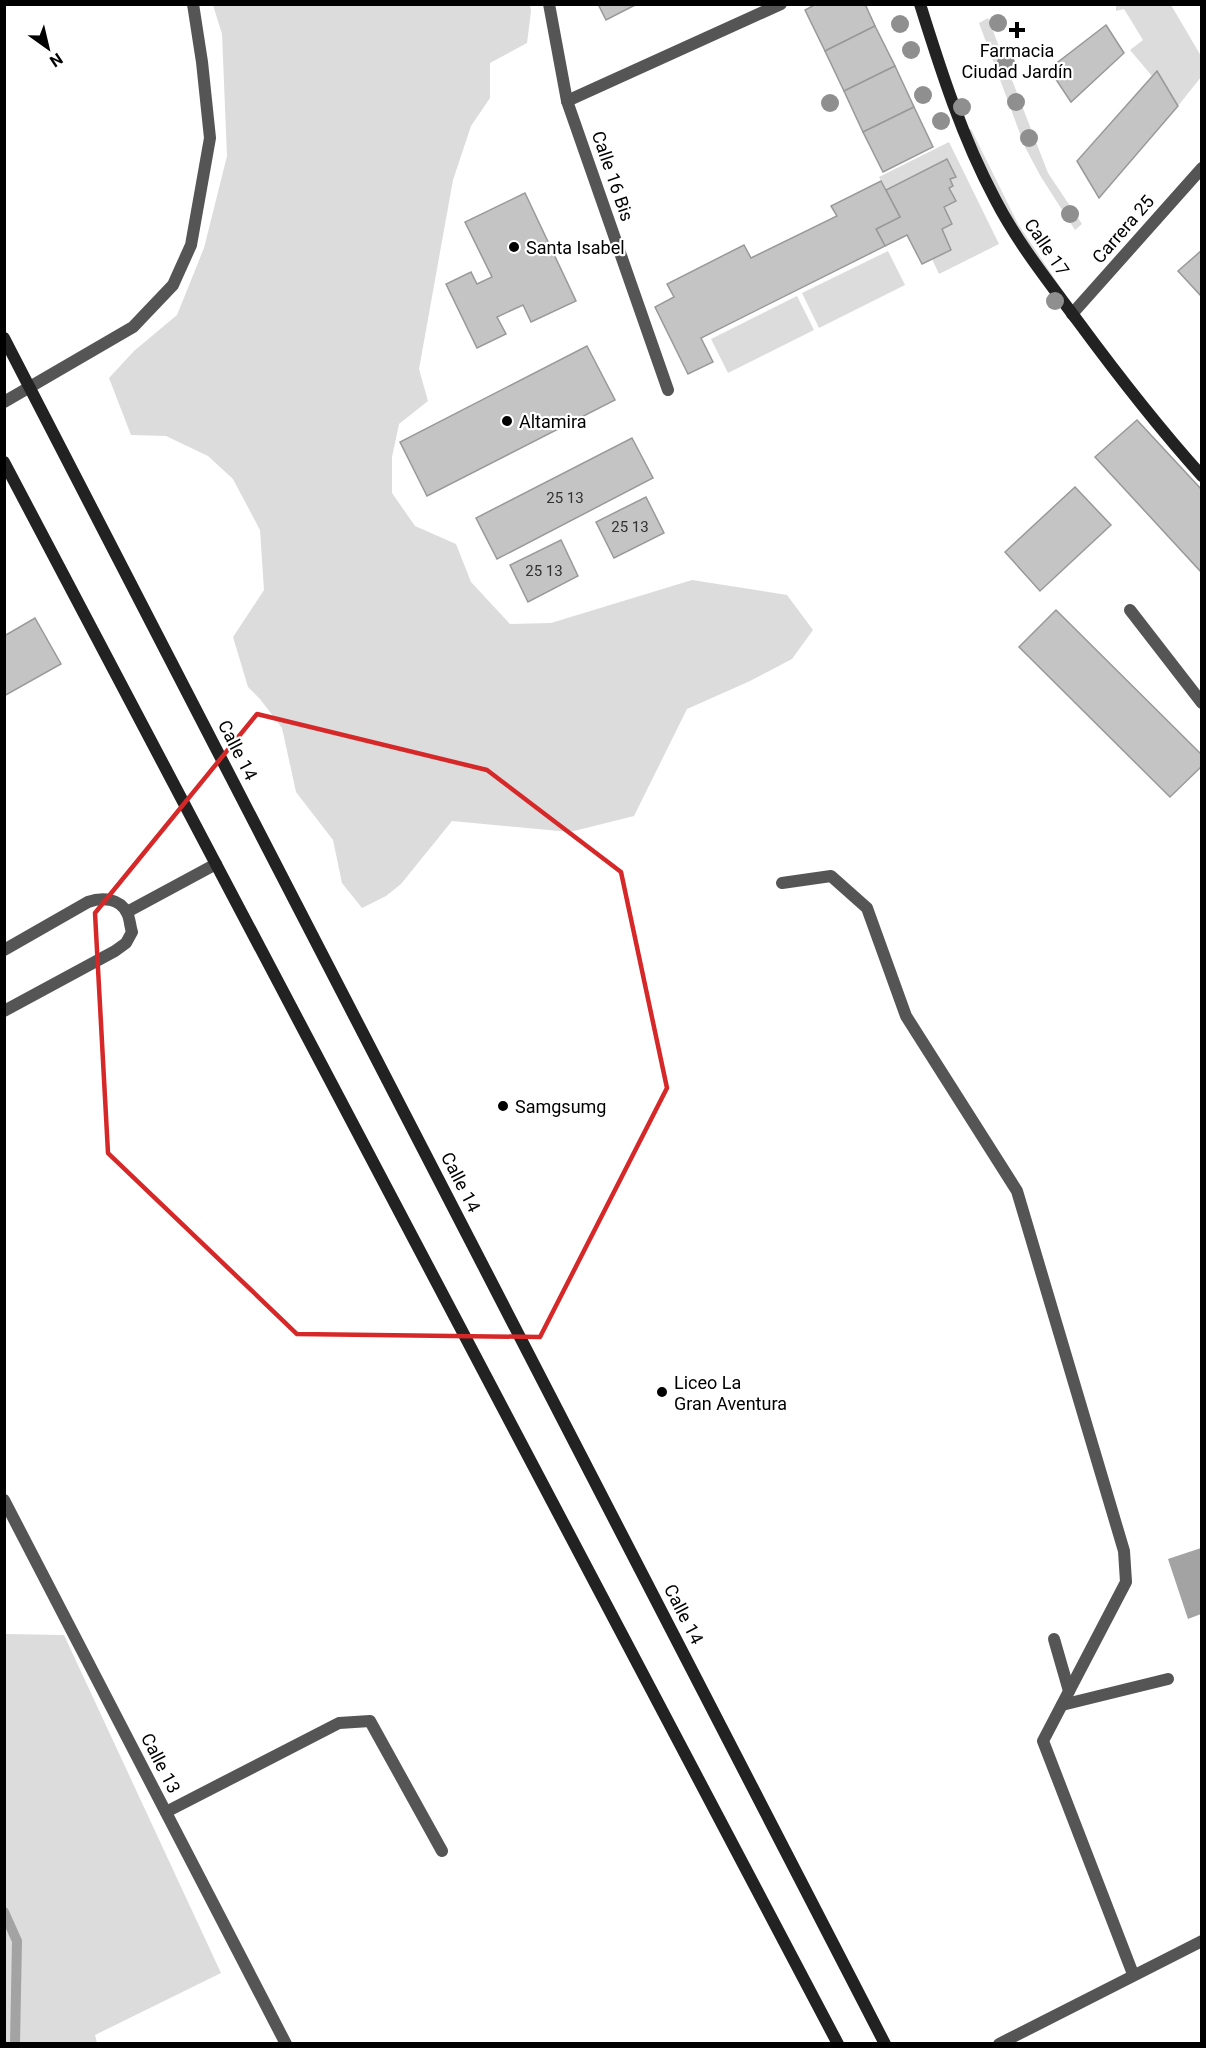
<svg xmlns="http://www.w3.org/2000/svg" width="1206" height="2048" viewBox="0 0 1206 2048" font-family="Roboto,sans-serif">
  <rect width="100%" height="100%" fill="#fff"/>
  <!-- green -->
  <g fill="#dcdcdc">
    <path d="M 213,5 L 530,5 L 531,11 L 527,43 L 490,63 L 490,98 L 471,126 L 453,180 L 419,369 L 428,401 L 399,424 L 392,457 L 392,493 L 415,526 L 456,544 L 471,582 L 510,624 L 551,623 L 692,580 L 787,595 L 813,630 L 792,659 L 750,681 L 687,709 L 634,816 L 570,832 L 452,821 L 401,884 L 386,896 L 362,908 L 342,883 L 333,840 L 296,792 L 282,728 L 260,699 L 248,687 L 233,637 L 264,590 L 260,530 L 233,479 L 208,456 L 166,436 L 131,435 L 109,378 L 134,351 L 177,315 L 204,248 L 227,156 L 222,34 Z"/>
    <path d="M 1116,5 L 1171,5 L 1201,56 L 1201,77 L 1178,106 L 1157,71 L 1152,76 L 1130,50 L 1143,40 L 1124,9 L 1116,11 Z"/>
    <path d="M 988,18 L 1048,173 L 1082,224 L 1075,230 L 1041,177 L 1025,147 L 979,23 Z"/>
    <path d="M 971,129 L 1018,224 L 1077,312 L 1070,318 L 960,134 Z"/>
    <path d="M 949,142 L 999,244 L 939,274 L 932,259 L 951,250 L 942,229 L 952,224 L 944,207 L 949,188 L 953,185 L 950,179 L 956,177 L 946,159 L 886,190 L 879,177 Z"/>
    <path d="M 888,251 L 905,285 L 819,328 L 802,293 Z"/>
    <path d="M 797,296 L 814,330 L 728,373 L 711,339 Z"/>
    <path d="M 5,1634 L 64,1635 L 221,1973 L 95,2035 L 97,2043 L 5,2043 Z"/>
  </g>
  <!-- water -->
  <path fill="#a3a3a3" d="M 1201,1548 L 1201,1614 L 1188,1619 L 1168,1559 Z"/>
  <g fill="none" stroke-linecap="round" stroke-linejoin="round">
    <!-- stream -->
    <path stroke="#a3a3a3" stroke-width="10" d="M 4,1912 L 17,1941 L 15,2044"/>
  </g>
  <!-- building -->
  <g fill="#c4c4c4" stroke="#999" stroke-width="1.5">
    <path d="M 598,4 L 637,4 L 606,20 Z"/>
    <path d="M 816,4 L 865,4 L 875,26 L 825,51 L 805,10 Z"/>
    <path d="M 1106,25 L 1124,53 L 1071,102 L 1049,69 Z"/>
    <path d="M 875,26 L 895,66 L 844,91 L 825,51 Z"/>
    <path d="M 895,66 L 914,107 L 863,132 L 844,91 Z"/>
    <path d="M 1157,71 L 1178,106 L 1099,198 L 1077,161 Z"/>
    <path d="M 914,107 L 933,147 L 883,172 L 863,132 Z"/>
    <path d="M 947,159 L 956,177 L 950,179 L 953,186 L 949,188 L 956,201 L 944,207 L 952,224 L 942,229 L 951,250 L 922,264 L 907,235 L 885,246 L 876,229 L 900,217 L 886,190 Z"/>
    <path d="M 881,181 L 900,217 L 876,229 L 885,246 L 701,338 L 713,362 L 688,374 L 655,307 L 674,297 L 667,284 L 744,245 L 751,258 L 837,216 L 831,206 Z"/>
    <path d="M 525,193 L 576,301 L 531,322 L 523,305 L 497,317 L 506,334 L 477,348 L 446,284 L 471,272 L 477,284 L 492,277 L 465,222 Z"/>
    <path d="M 1202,250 L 1202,297 L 1178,271 Z"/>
    <path d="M 587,346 L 615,400 L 427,496 L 400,442 Z"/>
    <path d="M 1137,420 L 1202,490 L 1202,573 L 1095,457 Z"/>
    <path d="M 632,438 L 653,478 L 497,559 L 476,518 Z"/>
    <path d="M 1075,487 L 1111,525 L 1040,591 L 1005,552 Z"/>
    <path d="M 646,497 L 664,533 L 614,558 L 596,522 Z"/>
    <path d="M 561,540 L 578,576 L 528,602 L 510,565 Z"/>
    <path d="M 1056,610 L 1202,755 L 1202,766 L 1170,797 L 1019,647 Z"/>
    <path d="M 35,618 L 61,664 L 4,696 L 4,632 L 6,635 Z"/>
  </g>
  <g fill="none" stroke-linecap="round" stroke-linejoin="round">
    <!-- lane -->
    <g stroke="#555" stroke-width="12">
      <path d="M 1130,610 L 1202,703"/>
      <path d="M 782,883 L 831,876 L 867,908 L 906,1016 L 1017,1191 L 1124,1551 L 1126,1582 L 1043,1741 L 1133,1974"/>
      <path d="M 127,912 L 216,864"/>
      <path d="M 4,950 L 88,902 C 102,897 120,898 127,913 C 130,918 130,927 132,932 L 126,943 L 115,951 L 4,1011"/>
      <path d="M 1054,1639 L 1069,1691"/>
      <path d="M 1062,1705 L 1168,1679"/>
      <path d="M 166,1812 L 339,1723 L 370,1721 L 442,1851"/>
    </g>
    <!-- street -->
    <g stroke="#555" stroke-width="12">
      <path d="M 549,4 L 567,101 L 668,390"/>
      <path d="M 567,101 L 781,4"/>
      <path d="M 1072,314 L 1202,168"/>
      <path d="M 4,402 L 133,327 L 173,285 L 191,245 L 210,138 L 202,62 L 193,4"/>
      <path d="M 4,1500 L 286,2044"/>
      <path d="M 999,2044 L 1202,1941"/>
    </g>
    <!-- secondary -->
    <g stroke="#222" stroke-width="12">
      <path d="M 920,4 C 941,71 962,137 995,199 C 1017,242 1048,281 1077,320 C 1116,373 1157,426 1202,476"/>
      <path d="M 4,338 L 885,2044"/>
      <path d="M 4,462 L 838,2044"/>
    </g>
  </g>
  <!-- trees -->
  <g fill="#8f8f8f">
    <circle cx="998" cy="23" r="9"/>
    <circle cx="900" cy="24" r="9"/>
    <circle cx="911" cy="50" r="9"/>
    <circle cx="1006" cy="63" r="9"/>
    <circle cx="923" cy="95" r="9"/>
    <circle cx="1016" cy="102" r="9"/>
    <circle cx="830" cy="103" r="9"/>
    <circle cx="962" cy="107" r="9"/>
    <circle cx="941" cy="121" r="9"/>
    <circle cx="1029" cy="138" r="9"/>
    <circle cx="1070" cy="214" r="9"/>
    <circle cx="1055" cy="301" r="9"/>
  </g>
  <!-- marked area -->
  <path fill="none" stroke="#d62828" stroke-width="4.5" stroke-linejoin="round" d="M 257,714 L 487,770 L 621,872 L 667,1088 L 540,1337 L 297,1334 L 108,1153 L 95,913 Z"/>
  <!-- markers -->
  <g fill="#000" stroke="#fff" stroke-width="2">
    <path d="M1014 21h6v6h6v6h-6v6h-6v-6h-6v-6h6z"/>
    <circle cx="514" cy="247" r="6"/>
    <circle cx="507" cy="421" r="6"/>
    <circle cx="503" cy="1106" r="6"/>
    <circle cx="662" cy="1392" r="6"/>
  </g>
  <g text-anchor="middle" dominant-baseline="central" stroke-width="4.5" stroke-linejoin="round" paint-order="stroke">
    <!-- number labels -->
    <g font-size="15" fill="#313131">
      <text x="565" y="498">25 13</text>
      <text x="630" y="527">25 13</text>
      <text x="544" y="571">25 13</text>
    </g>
    <!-- poi labels -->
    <g font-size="18" fill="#000" stroke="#fff" text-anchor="start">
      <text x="1017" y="50" text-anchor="middle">Farmacia<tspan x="1017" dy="21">Ciudad Jardín</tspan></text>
      <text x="526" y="247">Santa Isabel</text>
      <text x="519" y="421">Altamira</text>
      <text x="515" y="1106">Samgsumg</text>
      <text x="674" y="1382">Liceo La<tspan x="674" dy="21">Gran Aventura</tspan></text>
    </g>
    <!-- street labels -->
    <g font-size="18" fill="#000" stroke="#fff">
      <text transform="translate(613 176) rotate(71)">Calle 16 Bis</text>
      <text transform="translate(1123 229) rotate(-49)">Carrera 25</text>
      <text transform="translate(1047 247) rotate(56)">Calle 17</text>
      <text transform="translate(238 750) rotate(63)">Calle 14</text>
      <text transform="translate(461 1182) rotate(63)">Calle 14</text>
      <text transform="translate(684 1614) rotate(63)">Calle 14</text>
      <text transform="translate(161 1763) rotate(63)">Calle 13</text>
    </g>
  </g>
  <!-- border -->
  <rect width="1206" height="2048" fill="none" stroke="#000000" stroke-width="12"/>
  <!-- north arrow -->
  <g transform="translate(48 48) rotate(146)" stroke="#ffffff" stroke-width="4.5" paint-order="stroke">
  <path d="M0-4.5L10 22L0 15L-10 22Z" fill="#000000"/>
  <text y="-9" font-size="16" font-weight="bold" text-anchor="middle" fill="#000000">N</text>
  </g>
</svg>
